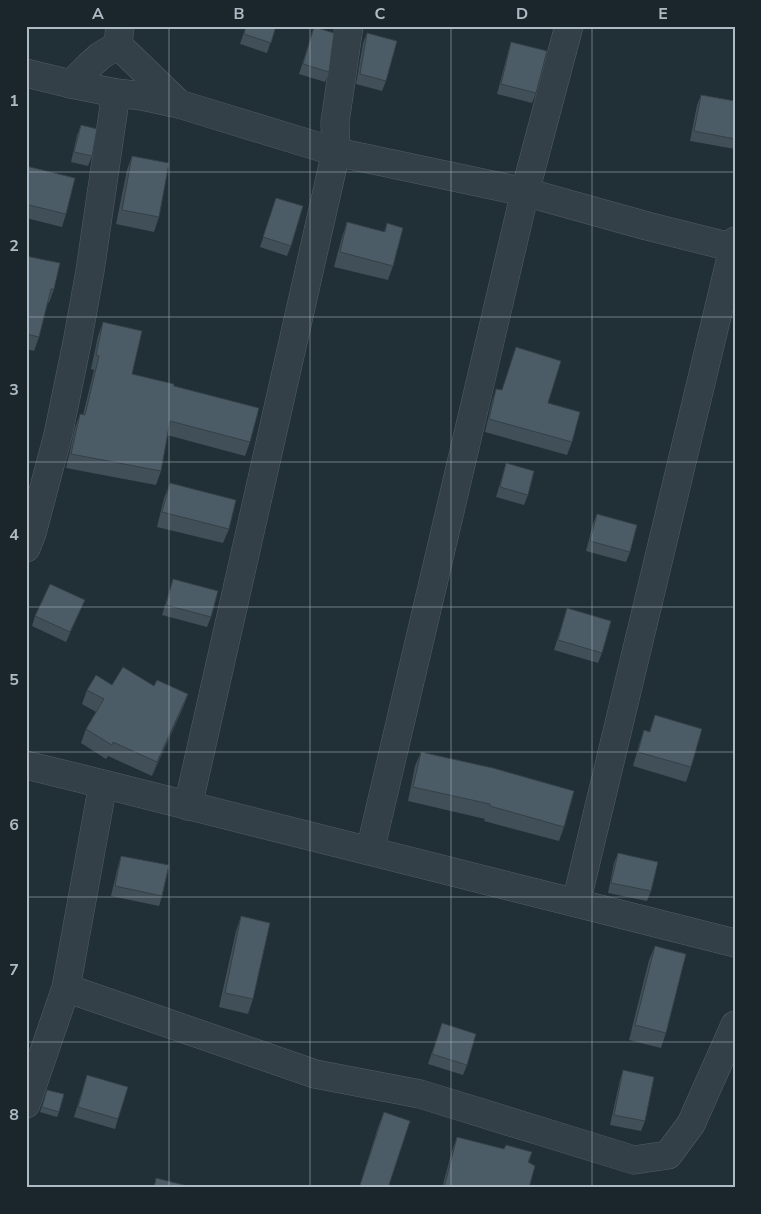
<svg xmlns="http://www.w3.org/2000/svg" width="761" height="1214" viewBox="0 0 761 1214" font-family="'Nunito Sans',sans-serif">
  <rect width="100%" height="100%" fill="#212f37"/>
  <g fill="none" stroke-linecap="round" stroke-linejoin="round">
    <!-- minor casing -->
    <g stroke="#525e66" stroke-width="29">
      <g id="minor">
        <path d="M 120,26 L 118,45 L 179,104 L 336,152 L 525,192 L 647,226 L 735,248"/>
        <path d="M 26,73 L 71,84 L 116,93 L 142,96 L 179,104"/>
        <path d="M 71,84 L 89,66 L 100,56 L 118,45"/>
        <path d="M 26,548 L 32,533 L 58,435 L 77,343 L 90,271 L 116,93"/>
        <path d="M 26,765 L 103,784 L 66,988 L 315,1074 L 420,1094 L 634,1160 L 668,1155 L 691,1124 L 735,1025"/>
        <path d="M 103,784 L 735,943"/>
        <path d="M 188,806 L 336,152 L 335,122 L 349,26"/>
        <path d="M 370,851 L 525,192 L 569,26"/>
        <path d="M 576,903 L 735,241"/>
        <path d="M 26,1104 L 66,988"/>
      </g>
    </g>
    <!-- minor -->
    <use href="#minor" stroke="#344048" stroke-width="28"/>
  </g>
  <!-- wall -->
  <g fill="#414f58">
    <path d="M 246,26 L 276,26 L 267,53 L 240,44 Z"/>
    <path d="M 314,27 L 329,72 L 325,82 L 299,74 Z"/>
    <path d="M 367,33 L 386,81 L 382,91 L 356,84 L 363,43 Z"/>
    <path d="M 511,42 L 536,93 L 532,103 L 497,94 L 508,52 Z"/>
    <path d="M 701,95 L 735,101 L 735,149 L 690,141 L 697,105 Z"/>
    <path d="M 81,125 L 92,156 L 88,166 L 71,162 L 77,135 Z"/>
    <path d="M 132,156 L 159,217 L 154,232 L 116,224 L 127,170 Z"/>
    <path d="M 26,166 L 66,214 L 62,227 L 26,218 Z"/>
    <path d="M 276,198 L 291,246 L 287,256 L 260,247 Z"/>
    <path d="M 347,222 L 384,232 L 387,223 L 393,266 L 388,280 L 334,267 L 342,237 Z"/>
    <path d="M 26,256 L 54,289 L 49,303 L 47,302 L 39,337 L 34,351 L 26,349 Z"/>
    <path d="M 103,322 L 132,374 L 174,386 L 250,442 L 245,456 L 167,435 L 161,471 L 156,485 L 66,468 L 75,428 L 80,414 L 83,415 L 94,370 L 91,369 L 98,336 Z"/>
    <path d="M 516,347 L 548,403 L 572,442 L 567,455 L 485,432 L 492,401 L 496,389 L 502,390 Z"/>
    <path d="M 506,463 L 528,495 L 524,505 L 496,497 Z"/>
    <path d="M 170,483 L 229,529 L 223,543 L 157,527 L 164,498 Z"/>
    <path d="M 597,514 L 630,552 L 626,562 L 586,551 L 593,524 Z"/>
    <path d="M 173,579 L 211,617 L 207,627 L 162,615 Z"/>
    <path d="M 567,608 L 602,653 L 598,663 L 554,650 Z"/>
    <path d="M 81,609 L 66,642 L 32,626 L 35,616 Z"/>
    <path d="M 112,685 L 154,686 L 188,694 L 183,708 L 152,776 L 108,756 L 106,759 L 81,743 L 86,729 L 96,712 L 82,704 L 87,690 Z"/>
    <path d="M 655,715 L 691,767 L 686,782 L 633,766 L 639,745 L 644,730 L 649,732 Z"/>
    <path d="M 421,752 L 564,827 L 559,841 L 484,821 L 485,819 L 408,801 L 415,766 Z"/>
    <path d="M 618,853 L 651,891 L 647,901 L 608,893 L 614,863 Z"/>
    <path d="M 121,856 L 162,896 L 159,906 L 111,896 L 118,866 Z"/>
    <path d="M 241,916 L 253,999 L 248,1014 L 219,1007 L 236,931 Z"/>
    <path d="M 655,946 L 666,1033 L 661,1048 L 629,1040 L 649,960 Z"/>
    <path d="M 442,1023 L 467,1065 L 463,1075 L 428,1064 Z"/>
    <path d="M 623,1070 L 645,1121 L 641,1131 L 610,1125 L 620,1080 Z"/>
    <path d="M 87,1075 L 118,1119 L 115,1129 L 74,1117 Z"/>
    <path d="M 47,1090 L 59,1112 L 57,1117 L 40,1112 Z"/>
    <path d="M 384,1112 L 388,1188 L 359,1188 L 378,1127 Z"/>
    <path d="M 457,1137 L 504,1149 L 532,1152 L 529,1162 L 529,1188 L 442,1188 L 452,1151 Z"/>
  </g>
  <!-- shaded-wall -->
  <path fill="#354047" d="M 188,694 L 183,708 L 152,776 L 157,762 Z"/>
  <!-- building -->
  <g fill="#4c5c66" stroke="#354047">
    <path d="M 246,26 L 276,26 L 271,43 L 244,34 Z"/>
    <path d="M 314,27 L 334,33 L 329,72 L 303,64 Z"/>
    <path d="M 367,33 L 397,41 L 386,81 L 360,74 Z"/>
    <path d="M 511,42 L 547,51 L 536,93 L 501,84 Z"/>
    <path d="M 701,95 L 735,101 L 735,139 L 694,131 Z"/>
    <path d="M 81,125 L 97,129 L 92,156 L 74,152 Z"/>
    <path d="M 132,156 L 169,163 L 159,217 L 122,210 Z"/>
    <path d="M 26,166 L 75,178 L 66,214 L 29,205 L 26,214 Z"/>
    <path d="M 276,198 L 303,206 L 291,246 L 263,237 Z"/>
    <path d="M 347,222 L 385,232 L 387,223 L 403,228 L 393,266 L 340,252 Z"/>
    <path d="M 26,256 L 60,263 L 54,289 L 51,289 L 39,337 L 26,334 Z"/>
    <path d="M 103,322 L 142,331 L 132,374 L 174,384 L 174,386 L 259,408 L 250,442 L 170,421 L 161,471 L 71,454 L 80,414 L 85,415 L 99,356 L 96,355 Z"/>
    <path d="M 516,347 L 561,361 L 548,403 L 580,412 L 572,442 L 489,419 L 496,389 L 502,390 Z"/>
    <path d="M 506,463 L 534,471 L 528,495 L 500,487 Z"/>
    <path d="M 170,483 L 236,500 L 229,529 L 162,512 Z"/>
    <path d="M 597,514 L 637,525 L 630,552 L 590,541 Z"/>
    <path d="M 173,579 L 218,591 L 211,617 L 166,605 Z"/>
    <path d="M 50,584 L 85,600 L 70,632 L 35,616 Z"/>
    <path d="M 567,608 L 611,621 L 602,653 L 558,640 Z"/>
    <path d="M 123,667 L 154,686 L 157,680 L 188,694 L 157,762 L 113,742 L 112,745 L 86,729 L 104,699 L 87,690 L 96,675 L 112,685 Z"/>
    <path d="M 655,715 L 702,729 L 691,767 L 638,752 L 644,730 L 650,732 Z"/>
    <path d="M 421,752 L 493,768 L 574,791 L 564,827 L 490,806 L 490,804 L 413,787 Z"/>
    <path d="M 618,853 L 658,862 L 651,891 L 611,883 Z"/>
    <path d="M 121,856 L 169,865 L 162,896 L 115,886 Z"/>
    <path d="M 241,916 L 270,923 L 253,999 L 225,993 Z"/>
    <path d="M 655,946 L 686,954 L 666,1033 L 635,1025 Z"/>
    <path d="M 442,1023 L 476,1034 L 467,1065 L 432,1054 Z"/>
    <path d="M 623,1070 L 654,1077 L 645,1121 L 614,1115 Z"/>
    <path d="M 87,1075 L 128,1087 L 118,1119 L 78,1107 Z"/>
    <path d="M 47,1090 L 64,1094 L 59,1112 L 42,1107 Z"/>
    <path d="M 384,1112 L 410,1121 L 388,1188 L 369,1188 L 360,1185 Z"/>
    <path d="M 457,1137 L 504,1149 L 506,1145 L 532,1152 L 528,1162 L 535,1166 L 529,1188 L 444,1188 Z"/>
    <path d="M 156,1178 L 192,1187 L 191,1188 L 154,1188 Z"/>
  </g>
  <!-- grid -->
  <path fill="none" stroke="#afbbc4" stroke-width="1" stroke-opacity="0.55" d="M 169,26 L 169,1188M 310,26 L 310,1188M 451,26 L 451,1188M 592,26 L 592,1188M 26,172 L 735,172M 26,317 L 735,317M 26,462 L 735,462M 26,607 L 735,607M 26,752 L 735,752M 26,897 L 735,897M 26,1042 L 735,1042"/>
  <!-- border -->
  <rect width="761" height="1214" fill="none" stroke="#1a252c" stroke-width="55"/>
  <rect x="28" y="28" width="706" height="1158" fill="none" stroke="#afbbc4" stroke-width="2"/>
  <g font-size="16" text-anchor="middle" font-weight="bold" fill="#afbbc4">
    <text x="98" y="19">A</text>
    <text x="239" y="19">B</text>
    <text x="380" y="19">C</text>
    <text x="522" y="19">D</text>
    <text x="663" y="19">E</text>
    <text x="14" y="106">1</text>
    <text x="14" y="251">2</text>
    <text x="14" y="395">3</text>
    <text x="14" y="540">4</text>
    <text x="14" y="685">5</text>
    <text x="14" y="830">6</text>
    <text x="14" y="975">7</text>
    <text x="14" y="1120">8</text>
  </g>
</svg>
